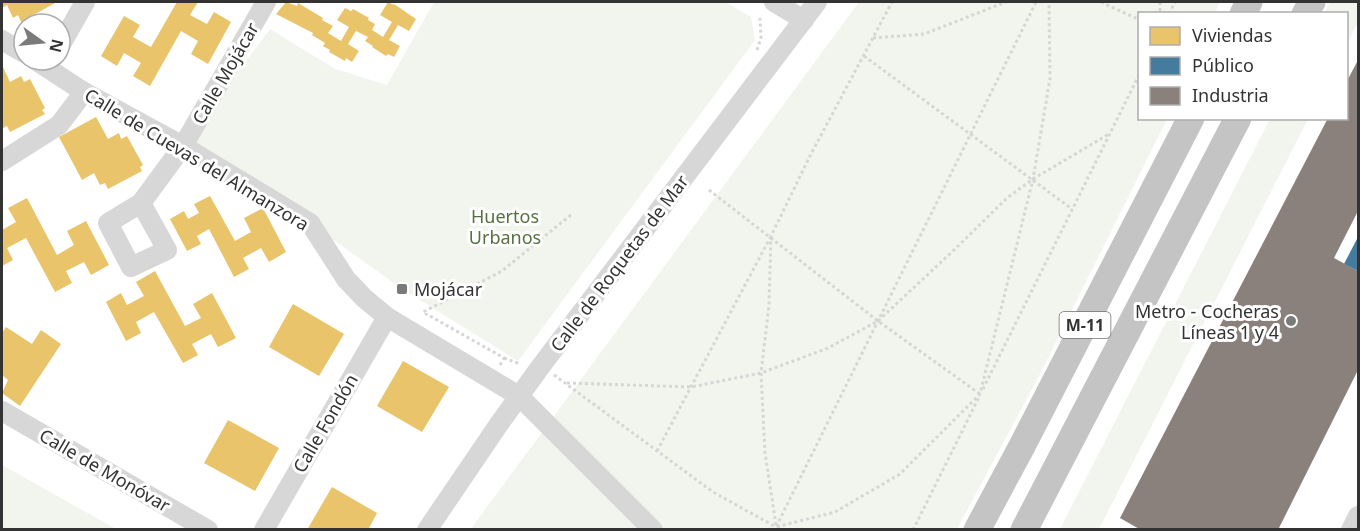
<svg xmlns="http://www.w3.org/2000/svg" width="1360" height="531" viewBox="0 0 1360 531" font-family="'Noto Sans',sans-serif">
  <rect width="100%" height="100%" fill="#fff"/>
  <!-- green -->
  <g fill="#f1f5ed">
    <path d="M 434,2 L 725,2 L 751,17 L 755,40 L 518,361 L 402,289 L 310,223 L 183,146 L 270,29 L 335,69 L 387,85 Z"/>
    <path d="M 859,2 L 1220,2 L 1215,13 L 1140,14 L 1140,118 L 1167,119 L 1039,376 L 957,529 L 470,530 Z"/>
    <path d="M 1330,2 L 1358,2 L 1358,22 L 1347,44 L 1346,14 L 1324,13 Z"/>
    <path d="M 1270,119 L 1308,119 L 1099,529 L 1060,529 Z"/>
    <path d="M 2,465 L 116,529 L 2,529 Z"/>
  </g>
  <!-- homes -->
  <g fill="#e9c46a">
    <path d="M 2,2 L 54,2 L 55,3 L 21,22 L 18,15 L 13,18 L 7,5 L 2,8 Z"/>
    <path d="M 177,2 L 198,2 L 190,15 L 207,24 L 214,12 L 231,22 L 208,64 L 191,54 L 198,41 L 181,31 L 150,86 L 133,76 L 141,63 L 124,53 L 117,66 L 101,56 L 124,16 L 140,25 L 133,37 L 151,47 Z"/>
    <path d="M 286,2 L 297,6 L 298,3 L 323,18 L 322,20 L 333,26 L 328,33 L 341,41 L 349,27 L 337,20 L 345,8 L 351,11 L 353,9 L 369,18 L 368,20 L 375,24 L 372,30 L 383,37 L 392,22 L 380,15 L 388,2 L 394,5 L 394,4 L 416,19 L 409,31 L 398,25 L 389,40 L 400,46 L 394,57 L 388,54 L 386,56 L 372,47 L 373,46 L 365,41 L 368,37 L 356,31 L 348,44 L 359,51 L 352,62 L 346,58 L 345,61 L 329,52 L 330,50 L 323,46 L 325,43 L 312,35 L 313,33 L 276,14 Z"/>
    <path d="M 2,65 L 10,82 L 21,76 L 24,82 L 30,79 L 45,108 L 42,110 L 45,114 L 10,132 L 7,126 L 3,128 L 2,126 Z"/>
    <path d="M 96,117 L 108,139 L 119,133 L 121,139 L 127,136 L 143,165 L 140,167 L 142,171 L 108,189 L 105,183 L 100,185 L 94,173 L 82,180 L 59,137 Z"/>
    <path d="M 210,196 L 235,241 L 251,232 L 244,218 L 263,208 L 286,252 L 269,262 L 261,248 L 243,258 L 249,269 L 234,277 L 209,229 L 197,236 L 201,244 L 187,251 L 170,219 L 184,211 L 188,219 L 199,213 L 194,204 Z"/>
    <path d="M 27,198 L 57,255 L 74,245 L 67,231 L 86,221 L 109,265 L 91,275 L 84,262 L 66,271 L 72,283 L 55,292 L 26,238 L 7,248 L 13,260 L 2,266 L 2,230 L 16,222 L 8,208 Z"/>
    <path d="M 155,271 L 185,326 L 201,318 L 193,304 L 212,293 L 236,338 L 218,347 L 211,334 L 192,344 L 198,355 L 183,363 L 154,312 L 136,322 L 141,333 L 126,341 L 106,302 L 121,293 L 127,305 L 144,296 L 136,282 Z"/>
    <path d="M 293,304 L 344,334 L 319,376 L 269,347 Z"/>
    <path d="M 6,327 L 32,344 L 41,330 L 61,344 L 20,406 L 2,393 L 8,380 L 2,375 L 2,333 Z"/>
    <path d="M 403,361 L 449,387 L 422,432 L 377,406 Z"/>
    <path d="M 228,420 L 279,448 L 255,491 L 204,463 Z"/>
    <path d="M 332,487 L 377,513 L 368,530 L 307,530 Z"/>
  </g>
  <!-- public -->
  <path fill="#457b9d" d="M 1358,237 L 1358,271 L 1344,264 Z"/>
  <!-- industry -->
  <path fill="#8a817c" d="M 1358,60 L 1358,211 L 1334,258 L 1358,271 L 1358,370 L 1278,530 L 1141,530 L 1120,518 L 1328,118 L 1346,118 L 1346,83 Z"/>
  <g fill="none" stroke-linecap="round" stroke-linejoin="round">
    <!-- path -->
    <g stroke="#d6d6d6" stroke-width="3" stroke-dasharray="3 3" stroke-linecap="butt">
      <path d="M 1101,2 L 1140,20"/>
      <path d="M 1160,2 L 1160,14"/>
      <path d="M 1169,14 L 1175,2"/>
      <path d="M 873,38 L 924,34 L 1006,2"/>
      <path d="M 757,50 L 761,38 L 760,18"/>
      <path d="M 864,56 L 1072,209"/>
      <path d="M 709,190 L 878,321 L 980,394"/>
      <path d="M 504,358 L 520,364"/>
      <path d="M 500,365 L 504,358 L 423,312 L 502,271 L 572,214"/>
      <path d="M 554,375 L 713,492 L 776,527 L 1036,2"/>
      <path d="M 567,383 L 691,387 L 761,373 L 828,348 L 878,321 L 954,250 L 1007,198 L 1033,179 L 1109,134"/>
      <path d="M 983,389 L 1140,73"/>
      <path d="M 657,451 L 770,238"/>
      <path d="M 776,525 L 765,453 L 761,373 L 769,305 L 771,236 L 811,154 L 892,2"/>
      <path d="M 780,530 L 776,527 L 835,512 L 900,474 L 980,394 L 1033,179 L 1050,79 L 1049,2"/>
      <path d="M 913,530 L 979,397"/>
    </g>
    <!-- minor -->
    <g stroke="#d7d7d7" stroke-width="20">
      <path d="M 774,2 L 804,20"/>
      <path d="M 2,40 L 24,53"/>
      <path d="M 60,46 L 85,2"/>
      <path d="M 35,60 L 84,92 L 183,146 L 310,223 L 346,279 L 364,298 L 387,317 L 519,396 L 653,530"/>
      <path d="M 2,161 L 59,125 L 84,92"/>
      <path d="M 141,203 L 167,250 L 131,267 L 108,223 L 141,203 L 183,146 L 266,2"/>
      <path d="M 2,411 L 208,530"/>
      <path d="M 264,530 L 387,317"/>
      <path d="M 427,530 L 499,424 L 541,366 L 817,2"/>
      <path d="M 1351,530 L 1358,516"/>
    </g>
    <!-- highway -->
    <g stroke="#c4c4c4" stroke-width="27">
      <path d="M 1243,14 L 1249,2"/>
      <path d="M 1305,14 L 1312,2"/>
      <path d="M 977,530 L 1022,446 L 1191,118"/>
      <path d="M 1024,530 L 1238,118"/>
    </g>
  </g>
  <!-- markers -->
  <g fill="#7a7a7a" stroke="#fff" stroke-width="2">
    <rect x="396" y="283" width="12" height="12" rx="3"/>
    <circle cx="1291" cy="321" r="6"/>
  </g>
  <g text-anchor="middle" dominant-baseline="central" stroke-width="6" stroke-linejoin="round" paint-order="stroke">
    <!-- shield labels -->
    <rect fill="#fff" stroke="#707070" stroke-width="1.5" x="1059.5" y="312" width="51" height="26" rx="4.5"/>
    <g font-size="16" font-weight="bold" fill="#333">
      <text x="1085" y="325">M-11</text>
    </g>
    <!-- street labels -->
    <g font-size="18" fill="#333" stroke="#fff">
      <text transform="translate(225 73) rotate(-60)">Calle Mojácar</text>
      <text transform="translate(197 159) rotate(31)">Calle de Cuevas del Almanzora</text>
      <text transform="translate(619 263) rotate(-53)">Calle de Roquetas de Mar</text>
      <text transform="translate(325 423) rotate(-60)">Calle Fondón</text>
      <text transform="translate(105 470) rotate(30)">Calle de Monóvar</text>
    </g>
    <!-- park labels -->
    <g font-size="18" fill="#56703f" stroke="#fff">
      <text x="505" y="216">Huertos<tspan x="505" dy="21">Urbanos</tspan></text>
    </g>
    <!-- poi labels -->
    <g font-size="18" fill="#333" stroke="#fff" text-anchor="start">
      <text x="414" y="289">Mojácar</text>
      <text x="1279" y="311" text-anchor="end">Metro - Cocheras<tspan x="1279" dy="21">Líneas 1 y 4</tspan></text>
    </g>
  </g>
  <!-- border -->
  <rect width="1360" height="531" fill="none" stroke="#333333" stroke-width="6"/>
  <!-- legend -->
  <rect x="1138" y="12" width="210" height="108" fill="#ffffff" stroke="#adadad" stroke-width="1.5"/>
  <rect x="1150" y="27" width="30" height="18" fill="#e9c46a" stroke="#adadad" stroke-width="1.5"/>
  <text x="1192" y="42" font-size="18" fill="#333333">Viviendas</text>
  <rect x="1150" y="57" width="30" height="18" fill="#457b9d" stroke="#adadad" stroke-width="1.5"/>
  <text x="1192" y="72" font-size="18" fill="#333333">Público</text>
  <rect x="1150" y="87" width="30" height="18" fill="#8a817c" stroke="#adadad" stroke-width="1.5"/>
  <text x="1192" y="102" font-size="18" fill="#333333">Industria</text>
  <!-- north arrow -->
  <g transform="translate(42 42) rotate(105)"><circle r="28" fill="#ffffff" stroke="#adadad" stroke-width="1.5"/>
  <path d="M0-4.5L10 22L0 15L-10 22Z" fill="#7a7a7a"/>
  <text y="-9" font-size="16" font-weight="bold" text-anchor="middle" fill="#333333">N</text>
  </g>
</svg>
